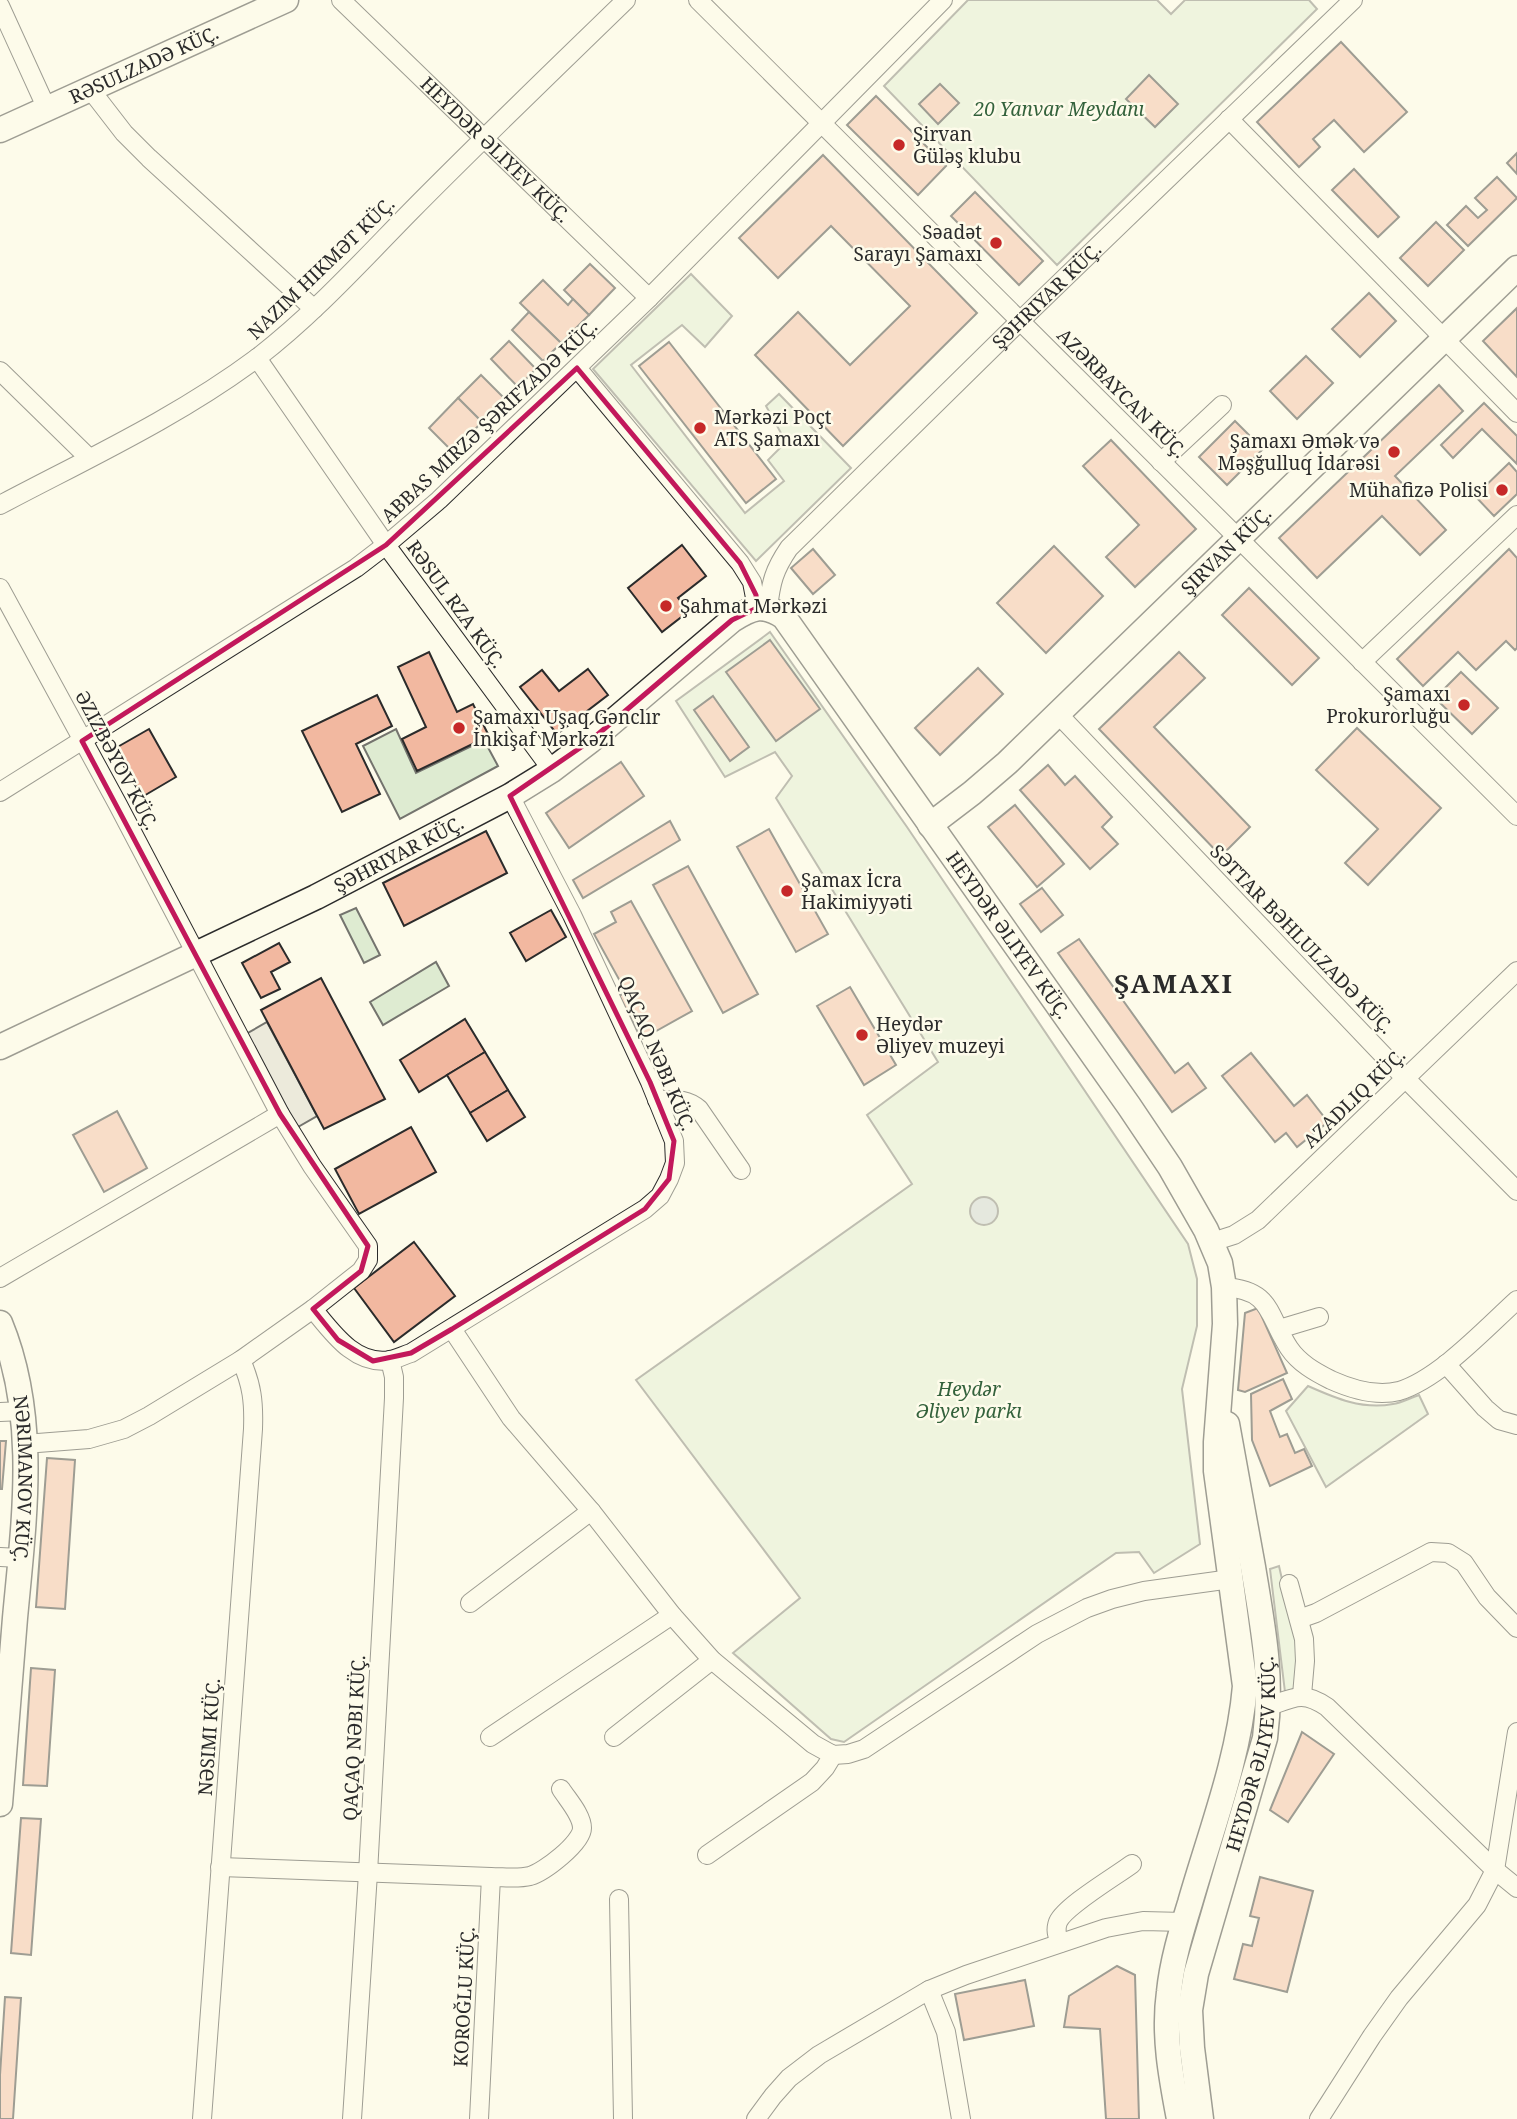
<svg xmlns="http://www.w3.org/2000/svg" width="1517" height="2119" viewBox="0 0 1517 2119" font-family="'Noto Serif',serif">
  <rect width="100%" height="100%" fill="#fdfbea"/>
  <!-- green -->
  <g fill="#deebd1" stroke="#74746e" stroke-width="2">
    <path d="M 968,0 L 1157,0 L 1171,14 L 1185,0 L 1309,0 L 1317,9 L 1057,265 L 884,86 Z"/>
    <path d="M 691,274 L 732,316 L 705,347 L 682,325 L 631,365 L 745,513 L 784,481 L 768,460 L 786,442 L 766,406 L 779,394 L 851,468 L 756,561 L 593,369 Z"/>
    <path d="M 770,632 L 907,827 L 1188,1244 L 1197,1279 L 1197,1326 L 1182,1389 L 1200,1544 L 1154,1573 L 1139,1552 L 1116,1553 L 844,1742 L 831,1739 L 733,1653 L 800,1598 L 636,1380 L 912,1184 L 867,1115 L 938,1062 L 776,798 L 792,776 L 775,752 L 725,777 L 676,701 Z"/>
    <path d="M 396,729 L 416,773 L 484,740 L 498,766 L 400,819 L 363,746 Z"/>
    <path d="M 356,908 L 380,955 L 364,963 L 340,915 Z"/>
    <path d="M 436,962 L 449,986 L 383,1025 L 370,1002 Z"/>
    <path d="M 1308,1386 C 1335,1398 1362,1410 1393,1404 C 1401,1403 1410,1398 1419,1395 L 1428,1414 L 1326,1487 L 1286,1411 Z"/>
    <path d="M 1279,1566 L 1297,1646 L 1297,1688 L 1285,1692 L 1270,1569 Z"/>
  </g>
  <!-- parking -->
  <path fill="#eceadb" stroke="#74746e" stroke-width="2" d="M 267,1022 L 317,1116 L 291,1131 L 239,1038 Z"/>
  <!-- water -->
  <circle fill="#c7d0d0" stroke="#74746e" stroke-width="2" cx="984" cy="1211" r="14"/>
  <!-- building -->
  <g fill="#f2b8a0" stroke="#2b2b2b" stroke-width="2">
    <path d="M 1341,42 L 1407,112 L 1364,152 L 1334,120 L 1313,139 L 1320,147 L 1299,167 L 1257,122 Z"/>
    <path d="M 1149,75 L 1178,104 L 1155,127 L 1126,99 Z"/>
    <path d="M 940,84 L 959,103 L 938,124 L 919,104 Z"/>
    <path d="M 876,96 L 946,166 L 918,195 L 847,125 Z"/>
    <path d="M 1517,153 L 1517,174 L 1507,163 Z"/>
    <path d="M 823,155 L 977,313 L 843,446 L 755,355 L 798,312 L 850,365 L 910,306 L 831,226 L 778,278 L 739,238 Z"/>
    <path d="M 1354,169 L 1399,217 L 1378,237 L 1332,190 Z"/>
    <path d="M 1497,177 L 1517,198 L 1468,246 L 1447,225 L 1466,206 L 1478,218 L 1487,210 L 1475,198 Z"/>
    <path d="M 975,192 L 1043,261 L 1019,285 L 951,216 Z"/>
    <path d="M 1436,222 L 1464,250 L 1428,286 L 1400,258 Z"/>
    <path d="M 590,264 L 615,288 L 589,315 L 564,290 Z"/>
    <path d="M 543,280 L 568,305 L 573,299 L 589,315 L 561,343 L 520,303 Z"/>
    <path d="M 1369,293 L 1396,321 L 1360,357 L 1332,329 Z"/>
    <path d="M 1517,308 L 1517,377 L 1483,341 Z"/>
    <path d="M 529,312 L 561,343 L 543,361 L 512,330 Z"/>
    <path d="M 509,341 L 536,369 L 518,387 L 491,359 Z"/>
    <path d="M 669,342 L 776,479 L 746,503 L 639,366 Z"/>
    <path d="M 1306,356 L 1333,383 L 1297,419 L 1270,391 Z"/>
    <path d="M 481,375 L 505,399 L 482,422 L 458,398 Z"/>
    <path d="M 1439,385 L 1463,411 L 1395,476 L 1446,530 L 1420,555 L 1382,516 L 1317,578 L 1279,538 Z"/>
    <path d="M 458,398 L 482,422 L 453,452 L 429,428 Z"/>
    <path d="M 1484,403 L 1517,436 L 1517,464 L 1482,429 L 1453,458 L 1441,445 Z"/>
    <path d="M 1235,421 L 1263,449 L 1227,485 L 1199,457 Z"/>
    <path d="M 1111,440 L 1196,529 L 1135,587 L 1106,557 L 1139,525 L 1083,466 Z"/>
    <path d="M 1509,463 L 1517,472 L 1517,494 L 1494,516 L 1475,496 Z"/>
    <path d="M 682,545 L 706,576 L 678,598 L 689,611 L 662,632 L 628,588 Z"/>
    <path d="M 1054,546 L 1103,596 L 1046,653 L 997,603 Z"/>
    <path d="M 813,549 L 835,575 L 813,594 L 791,568 Z"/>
    <path d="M 1509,549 L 1517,558 L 1517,648 L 1515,650 L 1506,641 L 1476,670 L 1458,652 L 1423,686 L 1397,659 Z"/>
    <path d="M 1249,588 L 1319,658 L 1292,685 L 1222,615 Z"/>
    <path d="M 770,640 L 820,709 L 776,741 L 726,672 Z"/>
    <path d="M 429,652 L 457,712 L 473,704 L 489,736 L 417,771 L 402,739 L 426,727 L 398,667 Z"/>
    <path d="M 1179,652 L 1205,678 L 1154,727 L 1250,827 L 1221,856 L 1099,729 Z"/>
    <path d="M 978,668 L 1003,694 L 940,755 L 915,728 Z"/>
    <path d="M 588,669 L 608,695 L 557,734 L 520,687 L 542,670 L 559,691 Z"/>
    <path d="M 1461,672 L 1498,708 L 1472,734 L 1435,698 Z"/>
    <path d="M 377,695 L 392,726 L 356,744 L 380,794 L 342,812 L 302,731 Z"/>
    <path d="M 713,696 L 749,747 L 730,761 L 694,710 Z"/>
    <path d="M 1357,728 L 1441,808 L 1368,885 L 1345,863 L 1378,829 L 1316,770 Z"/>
    <path d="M 149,729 L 176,777 L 142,797 L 114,749 Z"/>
    <path d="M 621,762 L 644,796 L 569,848 L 546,813 Z"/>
    <path d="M 1048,765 L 1065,785 L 1075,776 L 1112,817 L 1102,827 L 1118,844 L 1090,869 L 1020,790 Z"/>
    <path d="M 1015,805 L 1064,864 L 1037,887 L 988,827 Z"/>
    <path d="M 670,821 L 680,840 L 583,898 L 573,880 Z"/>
    <path d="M 769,829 L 828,934 L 796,952 L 737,847 Z"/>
    <path d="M 486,831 L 507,873 L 404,926 L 383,883 Z"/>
    <path d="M 688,866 L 758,994 L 723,1013 L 653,885 Z"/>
    <path d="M 1042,888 L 1063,915 L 1041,932 L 1020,904 Z"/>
    <path d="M 631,901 L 692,1011 L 642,1039 L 619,996 L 626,992 L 594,934 L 616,922 L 611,912 Z"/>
    <path d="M 551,910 L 566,937 L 526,961 L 510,933 Z"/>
    <path d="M 1079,939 L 1175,1073 L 1188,1063 L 1206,1088 L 1172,1112 L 1058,953 Z"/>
    <path d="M 279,943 L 290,962 L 271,972 L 280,989 L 261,998 L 242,963 Z"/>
    <path d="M 321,978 L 385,1099 L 324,1129 L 261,1010 Z"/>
    <path d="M 850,987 L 896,1065 L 864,1085 L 817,1006 Z"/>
    <path d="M 465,1019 L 485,1052 L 419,1092 L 400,1060 Z"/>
    <path d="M 485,1052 L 508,1090 L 470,1113 L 447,1075 Z"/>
    <path d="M 1251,1053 L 1294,1106 L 1307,1095 L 1328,1122 L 1297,1147 L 1286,1133 L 1275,1142 L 1222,1076 Z"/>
    <path d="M 508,1090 L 525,1117 L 487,1141 L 470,1113 Z"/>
    <path d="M 117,1111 L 147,1168 L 104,1192 L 73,1135 Z"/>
    <path d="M 411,1127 L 436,1172 L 359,1214 L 335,1169 Z"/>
    <path d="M 414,1242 L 455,1296 L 394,1342 L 354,1288 Z"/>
    <path d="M 1258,1308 L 1287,1373 L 1245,1392 L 1238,1390 L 1245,1313 Z"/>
    <path d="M 1283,1379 L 1292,1399 L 1270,1411 L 1280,1437 L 1287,1434 L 1295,1453 L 1304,1449 L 1312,1466 L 1270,1486 L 1252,1440 L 1251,1394 Z"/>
    <path d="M 0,1441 L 6,1441 L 2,1489 L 0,1489 Z"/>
    <path d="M 47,1458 L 75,1460 L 65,1609 L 36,1607 Z"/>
    <path d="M 31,1668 L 55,1670 L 47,1786 L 23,1785 Z"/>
    <path d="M 1302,1732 L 1334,1754 L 1288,1822 L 1270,1810 Z"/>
    <path d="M 21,1818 L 41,1819 L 31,1955 L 11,1953 Z"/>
    <path d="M 1260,1877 L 1313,1891 L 1287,1992 L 1234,1979 L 1243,1944 L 1252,1946 L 1259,1918 L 1250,1916 Z"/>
    <path d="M 1117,1966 L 1135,1975 L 1139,2119 L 1106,2119 L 1100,2029 L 1064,2027 L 1069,1996 Z"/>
    <path d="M 1025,1980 L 1034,2026 L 964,2040 L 955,1994 Z"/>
    <path d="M 5,1997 L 21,1998 L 13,2119 L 0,2119 L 0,2075 Z"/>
  </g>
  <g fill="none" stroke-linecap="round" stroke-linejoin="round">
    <!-- street casing -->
    <g stroke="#2b2b2b" stroke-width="20">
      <g id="street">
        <path id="s1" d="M 341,0 L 649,298"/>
        <path d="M 698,0 L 1517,816"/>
        <path d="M 0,6 L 47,109"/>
        <path d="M 90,89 L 124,133 L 149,158 L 314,309"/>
        <path d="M 1229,119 L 1517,413"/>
        <path d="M 257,358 L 386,545 L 552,770"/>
        <path d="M 577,368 L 740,563 L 752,582 L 757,608"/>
        <path d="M 0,371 L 89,458"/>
        <path d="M 1161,462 L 1222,405"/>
        <path d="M 0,505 C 87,459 178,417 257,358 C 313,315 361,262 410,212 C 481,140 554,70 626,0"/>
        <path d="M 0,588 L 117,803 L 280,1114 L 312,1166 L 368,1246 L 368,1260 L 361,1271 L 313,1309"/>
        <path id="s2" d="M 768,608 C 771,582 774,570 789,548 L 1020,321 L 1353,0"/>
        <path d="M 1362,662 L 1517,515"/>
        <path d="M 1058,714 L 1405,1078 L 1517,1191"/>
        <path d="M 0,792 L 356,568 L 386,545 L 439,500 L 649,298 L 943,0"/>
        <path d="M 657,1100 C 674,1100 686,1098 699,1109 L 741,1170"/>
        <path d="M 1212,1242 L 1234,1235 L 1258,1220 L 1517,971"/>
        <path d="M 0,1278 L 280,1114"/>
        <path d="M 1224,1287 C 1272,1290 1267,1314 1289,1348 C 1299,1363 1315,1372 1331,1380 C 1351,1389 1376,1397 1399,1391 C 1439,1379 1485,1329 1517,1300"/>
        <path d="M 452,1329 L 511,1418 L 591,1511 L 672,1615 L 712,1660 L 813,1744 L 833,1755 L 848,1754 L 864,1749 L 1037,1634 L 1087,1608 L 1112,1599 L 1144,1591 L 1231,1579"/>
        <path d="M 1279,1329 L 1319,1317"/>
        <path d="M 1446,1364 L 1485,1408 L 1499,1420 L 1517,1425"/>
        <path d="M 0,1412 L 23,1411"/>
        <path d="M 25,1444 L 89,1439 L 124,1429 L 149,1416 L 241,1360 L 313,1309 C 332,1332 355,1366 390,1360 C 397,1359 404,1355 411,1353 L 645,1209 L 660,1196 L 669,1179 L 675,1163 L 674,1141 L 650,1082 L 572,915 L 510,796"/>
        <path d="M 0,1557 L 20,1558"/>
        <path d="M 1289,1584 L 1304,1639 L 1305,1661 L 1302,1695"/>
        <path d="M 470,1603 L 591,1511"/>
        <path d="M 1299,1619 L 1316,1613 L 1431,1552 L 1448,1553 L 1464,1563 L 1487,1597 L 1517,1628"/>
        <path d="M 1270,1706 C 1295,1697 1303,1691 1327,1707 L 1495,1870 L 1517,1888"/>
        <path d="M 490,1737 L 672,1615"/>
        <path d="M 614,1737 L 712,1660"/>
        <path d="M 707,1855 L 812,1782 L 825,1768 L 833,1755"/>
        <path d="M 220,1867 L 491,1877 C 504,1877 518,1879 530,1876 C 544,1872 582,1843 582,1828 C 582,1815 568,1800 561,1789"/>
        <path d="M 619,1899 L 623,2119"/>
        <path d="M 1060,1943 C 1057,1935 1055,1930 1058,1922 C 1065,1906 1116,1876 1132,1864"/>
        <path d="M 929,1990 L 946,2032 L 961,2119"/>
        <path d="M 202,2119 L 253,1429 C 254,1402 252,1385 241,1360"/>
        <path d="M 352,2119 L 368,1873 L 394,1398 L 394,1377 L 390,1360"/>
        <path d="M 479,2119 L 491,1877"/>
        <path d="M 756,2119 L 773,2096 L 789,2078 L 819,2055 L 929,1990 L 966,1975 L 1106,1928 L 1143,1921 L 1184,1922"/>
        <path d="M 1319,2119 L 1372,2036 L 1399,1998 L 1477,1905 L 1495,1870 L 1517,1732"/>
      </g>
    </g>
    <!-- secondary casing -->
    <g stroke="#2b2b2b" stroke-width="27">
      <g id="secondary">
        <path id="s3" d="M 0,130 L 286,0"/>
        <path id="s4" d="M 930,825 L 972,793 L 1007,763 L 1517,268"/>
        <path id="s5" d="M 0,1047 L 316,897 L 510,796 L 552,770 L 590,741 L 732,620 C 753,607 763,603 784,617 L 1129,1106 L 1170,1167 L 1206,1230 L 1220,1263 L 1224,1287 L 1225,1324 L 1216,1442 L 1216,1471 L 1245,1686 C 1239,1759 1210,1833 1190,1903 C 1181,1932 1172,1962 1169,1992 C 1163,2035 1171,2077 1179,2119"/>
        <path id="s6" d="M 0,1323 C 39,1417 24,1520 15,1618 C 10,1680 5,1742 0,1804"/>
        <path id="s7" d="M 1201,2119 L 1192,2048 L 1190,2010 L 1196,1974 L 1265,1738 C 1273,1676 1263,1628 1253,1567 C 1244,1520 1236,1472 1227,1424"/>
      </g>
    </g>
    <!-- street -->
    <use href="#street" stroke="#fdfbea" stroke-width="18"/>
    <!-- secondary -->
    <use href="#secondary" stroke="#fdfbea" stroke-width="24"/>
  </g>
  <!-- marked area -->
  <path d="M0 0H1517V2119H0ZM 577,368 L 740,563 L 756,595 L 757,608 L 732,620 L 590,741 L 510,796 L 650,1082 L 674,1141 L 669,1179 L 645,1209 L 452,1329 L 411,1353 L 373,1361 L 338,1340 L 313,1309 L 361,1271 L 368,1246 L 280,1114 L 82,741 L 386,545 Z" fill="#fdfbea" fill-opacity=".55" fill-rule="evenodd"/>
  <path fill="none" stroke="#c2185b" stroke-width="5" stroke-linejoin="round" d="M 577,368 L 740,563 L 756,595 L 757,608 L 732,620 L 590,741 L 510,796 L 650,1082 L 674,1141 L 669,1179 L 645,1209 L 452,1329 L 411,1353 L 373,1361 L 338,1340 L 313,1309 L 361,1271 L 368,1246 L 280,1114 L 82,741 L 386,545 Z"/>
  <!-- markers -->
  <g fill="#c62828" stroke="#fdfbea" stroke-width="2.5">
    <circle cx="899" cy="145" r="7"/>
    <circle cx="996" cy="243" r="7"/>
    <circle cx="700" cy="428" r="7"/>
    <circle cx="1394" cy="452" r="7"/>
    <circle cx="1502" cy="490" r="7"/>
    <circle cx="666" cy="606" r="7"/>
    <circle cx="1464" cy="705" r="7"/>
    <circle cx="459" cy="728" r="7"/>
    <circle cx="787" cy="891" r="7"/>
    <circle cx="862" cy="1035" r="7"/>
  </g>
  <g text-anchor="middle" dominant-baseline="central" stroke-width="5" stroke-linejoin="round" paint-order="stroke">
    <!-- street labels -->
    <g font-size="19" fill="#2b2b2b" stroke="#fdfbea">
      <text stroke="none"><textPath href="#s3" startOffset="158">RƏSULZADƏ KÜÇ.</textPath></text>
      <text stroke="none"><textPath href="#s1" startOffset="215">HEYDƏR ƏLIYEV KÜÇ.</textPath></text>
      <text transform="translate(321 268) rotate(-44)">NAZIM HIKMƏT KÜÇ.</text>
      <text stroke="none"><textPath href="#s2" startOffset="425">ŞƏHRIYAR KÜÇ.</textPath></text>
      <text transform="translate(1122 393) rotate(45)">AZƏRBAYCAN KÜÇ.</text>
      <text transform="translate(489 421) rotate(-43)">ABBAS MIRZƏ ŞƏRIFZADƏ KÜÇ.</text>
      <text stroke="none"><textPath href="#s4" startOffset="404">ŞIRVAN KÜÇ.</textPath></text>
      <text transform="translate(456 604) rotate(54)">RƏSUL RZA KÜÇ.</text>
      <text transform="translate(117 760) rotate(62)">ƏZIZBƏYOV KÜÇ.</text>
      <text stroke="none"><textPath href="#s5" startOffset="443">ŞƏHRIYAR KÜÇ.</textPath></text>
      <text stroke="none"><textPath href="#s5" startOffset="1298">HEYDƏR ƏLIYEV KÜÇ.</textPath></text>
      <text transform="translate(1302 939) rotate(46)">SƏTTAR BƏHLULZADƏ KÜÇ.</text>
      <text transform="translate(657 1053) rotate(67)">QAÇAQ NƏBI KÜÇ.</text>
      <text transform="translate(1354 1098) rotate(-44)">AZADLIQ KÜÇ.</text>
      <text stroke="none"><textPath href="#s6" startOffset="159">NƏRIMANOV KÜÇ.</textPath></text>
      <text transform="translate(209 1737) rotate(-86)">NƏSIMI KÜÇ.</text>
      <text transform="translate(354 1738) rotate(-87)">QAÇAQ NƏBI KÜÇ.</text>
      <text stroke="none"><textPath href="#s7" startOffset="374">HEYDƏR ƏLIYEV KÜÇ.</textPath></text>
      <text transform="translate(464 1997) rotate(-87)">KOROĞLU KÜÇ.</text>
    </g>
    <!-- park labels -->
    <g font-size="19" font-style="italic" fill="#34623c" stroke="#fdfbea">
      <text x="1059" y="109">20 Yanvar Meydanı</text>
      <text x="969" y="1389">Heydər<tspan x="969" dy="22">Əliyev parkı</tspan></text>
    </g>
    <!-- poi labels -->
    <g font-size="19" fill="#2b2b2b" stroke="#fdfbea" text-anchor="start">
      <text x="913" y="134">Şirvan<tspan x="913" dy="22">Güləş klubu</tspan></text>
      <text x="982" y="232" text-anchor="end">Səadət<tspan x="982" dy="22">Sarayı Şamaxı</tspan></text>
      <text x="714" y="417">Mərkəzi Poçt<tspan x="714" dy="22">ATS Şamaxı</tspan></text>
      <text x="1380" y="441" text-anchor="end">Şamaxı Əmək və<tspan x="1380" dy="22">Məşğulluq İdarəsi</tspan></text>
      <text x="1488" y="490" text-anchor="end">Mühafizə Polisi</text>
      <text x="680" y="606">Şahmat Mərkəzi</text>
      <text x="1450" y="694" text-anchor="end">Şamaxı<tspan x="1450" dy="22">Prokurorluğu</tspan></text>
      <text x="473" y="717">Şamaxı Uşaq Gənclır<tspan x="473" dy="22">İnkişaf Mərkəzi</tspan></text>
      <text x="801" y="880">Şamax İcra<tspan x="801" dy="22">Hakimiyyəti</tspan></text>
      <text x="876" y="1024">Heydər<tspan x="876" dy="22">Əliyev muzeyi</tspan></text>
    </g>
    <!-- district labels -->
    <g font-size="26" font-weight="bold" letter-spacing="2" fill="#2b2b2b" stroke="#fdfbea">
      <text x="1174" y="983">ŞAMAXI</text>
    </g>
  </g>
</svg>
